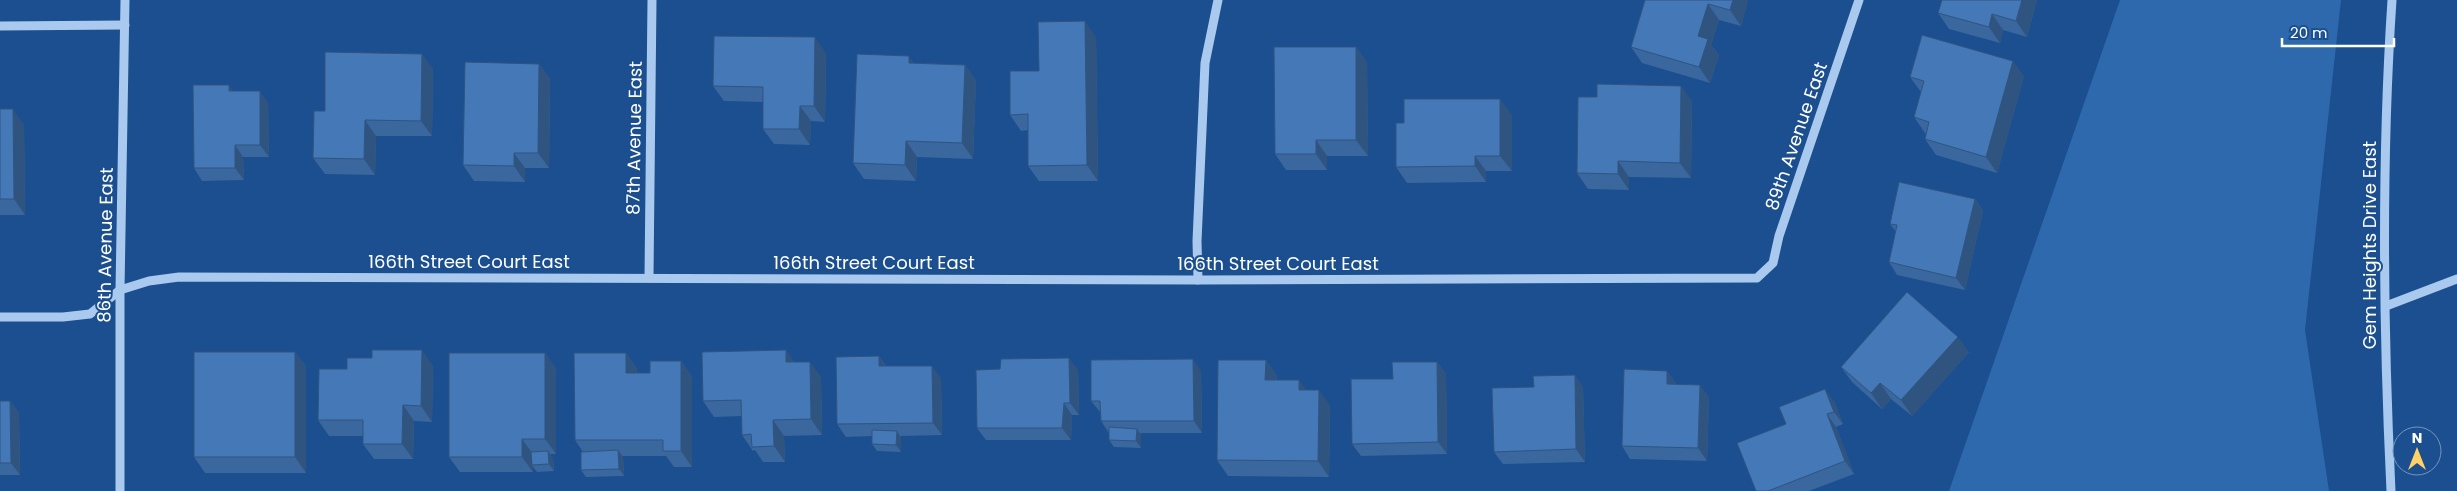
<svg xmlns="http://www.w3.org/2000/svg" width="2457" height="491" viewBox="0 0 2457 491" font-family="Poppins,sans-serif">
  <rect width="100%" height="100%" fill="#1b4f8f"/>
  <!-- green -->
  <path fill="#2e69ad" d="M 2120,0 L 2341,0 L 2305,330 L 2329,491 L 1949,491 Z"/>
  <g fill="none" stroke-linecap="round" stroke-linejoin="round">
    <!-- minor -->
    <g stroke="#a9c9ee" stroke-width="9">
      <path d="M 0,26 L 125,25"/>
      <path d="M 649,277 L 652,0"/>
      <path d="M 1198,280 L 1197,241 L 1205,63 L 1218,0"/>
      <path d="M 2386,306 L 2457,279"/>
      <path d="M 0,317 L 63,317 L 90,314 L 120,290 L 149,281 L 179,277 L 1198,280 L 1757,278 L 1773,263 L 1779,236 L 1859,0"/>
      <path d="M 120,491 L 120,290 L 125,0"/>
      <path d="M 2391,491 C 2383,327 2381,164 2392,0"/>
    </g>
  </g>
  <!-- wall -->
  <g fill="#3a679d">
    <path d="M 1645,0 L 1748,0 L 1741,26 L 1719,20 L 1711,45 L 1719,55 L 1710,83 L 1642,63 L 1631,47 Z"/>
    <path d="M 2037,0 L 2027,37 L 2003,30 L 2000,43 L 1949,29 L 1938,13 Z"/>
    <path d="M 1096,37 L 1098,181 L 1039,181 L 1028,166 L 1028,130 L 1021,131 L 1010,115 L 1039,71 Z"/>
    <path d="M 1356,47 L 1367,63 L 1368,156 L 1327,156 L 1327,170 L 1286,170 L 1275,154 Z"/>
    <path d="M 826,53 L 825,122 L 811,121 L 810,145 L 774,144 L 763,129 L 763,102 L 724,101 L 713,86 Z"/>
    <path d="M 914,63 L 965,65 L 976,81 L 973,159 L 917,157 L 916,181 L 864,179 L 853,163 Z"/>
    <path d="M 539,64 L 550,79 L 549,168 L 525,168 L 525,182 L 474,181 L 463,165 Z"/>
    <path d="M 433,69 L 432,136 L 376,136 L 375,175 L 325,174 L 313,158 L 325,111 Z"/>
    <path d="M 2024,76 L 1997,173 L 1936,155 L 1925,139 L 1926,134 L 1925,133 L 1914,117 L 1921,92 L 1910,77 Z"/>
    <path d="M 233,91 L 268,103 L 269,157 L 243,157 L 244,180 L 202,181 L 194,168 Z"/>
    <path d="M 1692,101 L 1691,178 L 1629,177 L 1629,190 L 1588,189 L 1577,173 Z"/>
    <path d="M 0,109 L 24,125 L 25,215 L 0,215 Z"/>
    <path d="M 1512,115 L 1512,171 L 1486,171 L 1486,182 L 1407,183 L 1396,167 L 1404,123 Z"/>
    <path d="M 1975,199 L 1983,211 L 1965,290 L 1897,275 L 1889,262 L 1896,232 L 1890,224 Z"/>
    <path d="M 786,350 L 794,362 L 821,377 L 822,435 L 784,436 L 785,462 L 763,462 L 755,450 L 753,451 L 742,435 L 742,416 L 714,417 L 703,401 Z"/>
    <path d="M 295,352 L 306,367 L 306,473 L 205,473 L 194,457 Z"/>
    <path d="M 1969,352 L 1912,416 L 1891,399 L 1882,409 L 1852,382 L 1841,367 Z"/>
    <path d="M 545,353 L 556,369 L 556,454 L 550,454 L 553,458 L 554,471 L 537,472 L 533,467 L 533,472 L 460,472 L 449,457 Z"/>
    <path d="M 626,353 L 637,369 L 637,373 L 650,373 L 681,361 L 692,377 L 692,467 L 674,467 L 666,456 L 622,456 L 623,457 L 624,476 L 586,477 L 581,470 L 583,452 L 575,440 Z"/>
    <path d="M 879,356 L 886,366 L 941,378 L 942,435 L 900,436 L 901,438 L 901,452 L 877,451 L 872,444 L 872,436 L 846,437 L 837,424 Z"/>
    <path d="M 372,358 L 433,366 L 432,422 L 414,421 L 413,459 L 374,459 L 363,444 L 363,436 L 329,436 L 318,420 L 347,369 Z"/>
    <path d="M 1266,360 L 1277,376 L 1277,380 L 1299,380 L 1305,390 L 1330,405 L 1329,477 L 1228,476 L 1217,460 Z"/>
    <path d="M 1437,362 L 1446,374 L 1447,454 L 1361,456 L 1352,444 Z"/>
    <path d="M 1078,370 L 1079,415 L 1072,415 L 1071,440 L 986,440 L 977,428 Z"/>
    <path d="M 1201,371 L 1202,433 L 1140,433 L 1141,435 L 1141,448 L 1114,447 L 1109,440 L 1109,433 L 1101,421 L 1101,413 L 1091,401 Z"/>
    <path d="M 1667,371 L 1676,384 L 1709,397 L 1707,461 L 1630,459 L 1622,446 Z"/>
    <path d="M 1534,387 L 1583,387 L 1585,462 L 1503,464 L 1494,452 Z"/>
    <path d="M 0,401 L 10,401 L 19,413 L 20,475 L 0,475 Z"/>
    <path d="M 1834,401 L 1843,424 L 1836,427 L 1854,474 L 1809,491 L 1756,491 Z"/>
  </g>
  <!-- shaded-wall -->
  <g fill="#305480">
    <path d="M 1733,0 L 1748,0 L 1741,26 L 1730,10 Z"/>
    <path d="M 2022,0 L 2037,0 L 2027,37 L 2016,21 Z"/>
    <path d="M 1708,4 L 1719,20 L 1711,45 L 1719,55 L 1710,83 L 1699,67 L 1698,36 Z"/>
    <path d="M 1992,14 L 2003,30 L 2000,43 L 1989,27 Z"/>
    <path d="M 1085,21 L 1096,37 L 1098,181 L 1087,165 Z"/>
    <path d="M 815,37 L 826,53 L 825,122 L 814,106 Z"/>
    <path d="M 1356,47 L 1367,63 L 1368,156 L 1356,140 Z"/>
    <path d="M 422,54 L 433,69 L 432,136 L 421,121 Z"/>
    <path d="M 909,56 L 920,72 L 909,63 Z"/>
    <path d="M 2013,61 L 2024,76 L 1997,173 L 1986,157 Z"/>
    <path d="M 539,64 L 550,79 L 549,168 L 538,153 Z"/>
    <path d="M 965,65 L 976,81 L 973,159 L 962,143 Z"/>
    <path d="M 229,85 L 237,97 L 229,91 Z"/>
    <path d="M 1681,86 L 1692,101 L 1691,178 L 1680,163 Z"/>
    <path d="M 260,91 L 268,103 L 269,157 L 260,145 Z"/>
    <path d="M 1500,99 L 1512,115 L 1512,171 L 1500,156 Z"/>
    <path d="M 800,106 L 811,121 L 810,145 L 799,129 Z"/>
    <path d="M 13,109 L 24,125 L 25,215 L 14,199 Z"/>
    <path d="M 365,120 L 376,136 L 375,175 L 364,159 Z"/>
    <path d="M 1316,140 L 1327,156 L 1327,170 L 1316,154 Z"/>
    <path d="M 906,141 L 917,157 L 916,181 L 905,165 Z"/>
    <path d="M 235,145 L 243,157 L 244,180 L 235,168 Z"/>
    <path d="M 514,153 L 525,168 L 525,182 L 514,166 Z"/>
    <path d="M 1475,156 L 1486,171 L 1486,182 L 1475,166 Z"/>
    <path d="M 1618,161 L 1629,177 L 1629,190 L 1618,174 Z"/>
    <path d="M 1975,199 L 1983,211 L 1965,290 L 1956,278 Z"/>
    <path d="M 1958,337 L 1969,352 L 1912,416 L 1901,400 Z"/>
    <path d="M 422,350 L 433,366 L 432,422 L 421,406 Z"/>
    <path d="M 786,350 L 797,366 L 786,362 Z"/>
    <path d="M 295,352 L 306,367 L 306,473 L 295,457 Z"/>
    <path d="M 545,353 L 556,369 L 556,454 L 545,439 Z"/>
    <path d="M 626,353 L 637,369 L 637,389 L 626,373 Z"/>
    <path d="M 879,356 L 887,369 L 879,366 Z"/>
    <path d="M 1069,358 L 1078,370 L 1079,415 L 1070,403 Z"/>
    <path d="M 1193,359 L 1201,371 L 1202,433 L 1194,421 Z"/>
    <path d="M 1266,360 L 1277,376 L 1276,395 L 1265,380 Z"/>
    <path d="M 681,361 L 692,377 L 692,467 L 681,451 Z"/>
    <path d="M 810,362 L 821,377 L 822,435 L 811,419 Z"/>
    <path d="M 1437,362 L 1446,374 L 1447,454 L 1438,442 Z"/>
    <path d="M 932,366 L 941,378 L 942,435 L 933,423 Z"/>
    <path d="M 1667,371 L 1676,384 L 1676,396 L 1667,384 Z"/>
    <path d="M 1575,375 L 1583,387 L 1585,462 L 1576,449 Z"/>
    <path d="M 1299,380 L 1310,396 L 1299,390 Z"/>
    <path d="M 1880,383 L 1891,399 L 1882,409 L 1871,393 Z"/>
    <path d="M 1700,385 L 1709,397 L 1707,461 L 1698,448 Z"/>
    <path d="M 1825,389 L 1834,401 L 1843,424 L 1834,412 Z"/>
    <path d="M 1319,390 L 1330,405 L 1329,477 L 1318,461 Z"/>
    <path d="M 10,401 L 19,413 L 20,475 L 11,463 Z"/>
    <path d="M 1064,403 L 1072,415 L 1071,440 L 1062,428 Z"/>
    <path d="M 403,405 L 414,421 L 413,459 L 402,444 Z"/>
    <path d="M 1827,414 L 1836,427 L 1854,474 L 1845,461 Z"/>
    <path d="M 773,420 L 784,436 L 785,462 L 774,446 Z"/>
    <path d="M 1137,429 L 1141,435 L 1141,448 L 1136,441 Z"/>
    <path d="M 897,431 L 901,438 L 901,452 L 896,445 Z"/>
    <path d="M 522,439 L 533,454 L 532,465 L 533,467 L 533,472 L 522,457 Z"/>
    <path d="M 618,450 L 623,457 L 624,476 L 619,469 Z"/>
    <path d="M 548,451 L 553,458 L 554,471 L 549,464 Z"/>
  </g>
  <!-- building -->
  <g fill="#4478b7" stroke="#305480">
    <path d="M 1645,0 L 1733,0 L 1730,10 L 1708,4 L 1698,36 L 1708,39 L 1699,67 L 1631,47 Z"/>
    <path d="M 1942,0 L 2022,0 L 2016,21 L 1992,14 L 1989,27 L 1938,13 Z"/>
    <path d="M 1085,21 L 1087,165 L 1028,166 L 1028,114 L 1010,115 L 1010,71 L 1039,71 L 1038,22 Z"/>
    <path d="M 1922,35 L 2013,61 L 1986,157 L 1925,139 L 1929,122 L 1914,117 L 1924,81 L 1910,77 Z"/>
    <path d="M 714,36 L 815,37 L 814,106 L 800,106 L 799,129 L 763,129 L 763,87 L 713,86 Z"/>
    <path d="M 1274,47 L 1356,47 L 1356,140 L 1316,140 L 1316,154 L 1275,154 Z"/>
    <path d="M 325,52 L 422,54 L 421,121 L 365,120 L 364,159 L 313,158 L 314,111 L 325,111 Z"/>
    <path d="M 857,54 L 909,56 L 909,63 L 965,65 L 962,143 L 906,141 L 905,165 L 853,163 Z"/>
    <path d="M 465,62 L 539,64 L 538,153 L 514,153 L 514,166 L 463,165 Z"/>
    <path d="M 1597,84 L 1681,86 L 1680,163 L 1618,161 L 1618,174 L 1577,173 L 1578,97 L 1597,97 Z"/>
    <path d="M 193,85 L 229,85 L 229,91 L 260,91 L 260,145 L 235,145 L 235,168 L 194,168 Z"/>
    <path d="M 1404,99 L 1500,99 L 1500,156 L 1475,156 L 1475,166 L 1396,167 L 1396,123 L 1404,123 Z"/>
    <path d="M 0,109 L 13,109 L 14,199 L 0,199 Z"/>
    <path d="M 1899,182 L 1975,199 L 1956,278 L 1889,262 L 1897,225 L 1890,224 Z"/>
    <path d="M 1907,292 L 1958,337 L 1901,400 L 1880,383 L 1871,393 L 1841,367 Z"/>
    <path d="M 372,350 L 422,350 L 421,406 L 403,405 L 402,444 L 363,444 L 363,420 L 318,420 L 319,369 L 347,369 L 347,358 L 372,358 Z"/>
    <path d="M 786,350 L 786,362 L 810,362 L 811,419 L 773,420 L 774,446 L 752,447 L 751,434 L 742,435 L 741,400 L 703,401 L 702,352 Z"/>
    <rect x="194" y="352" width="101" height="105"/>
    <path d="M 449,353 L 545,353 L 545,439 L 522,439 L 522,457 L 449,457 Z"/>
    <path d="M 574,353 L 626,353 L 626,373 L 650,373 L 650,361 L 681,361 L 681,451 L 663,451 L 663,440 L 575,440 Z"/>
    <path d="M 879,356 L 879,366 L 932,366 L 933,423 L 837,424 L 836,357 Z"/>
    <path d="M 1069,358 L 1070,403 L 1064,403 L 1062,428 L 977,428 L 976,370 L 1000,369 L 1001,359 Z"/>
    <path d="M 1193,359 L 1194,421 L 1101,421 L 1100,401 L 1091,401 L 1091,360 Z"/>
    <path d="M 1218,360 L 1266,360 L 1265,380 L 1299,380 L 1299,390 L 1319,390 L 1318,461 L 1217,460 Z"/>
    <path d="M 1392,362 L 1437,362 L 1438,442 L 1352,444 L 1351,379 L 1393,379 Z"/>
    <path d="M 1624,369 L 1667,371 L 1667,384 L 1700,385 L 1698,448 L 1622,446 Z"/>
    <path d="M 1575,375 L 1576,449 L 1494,452 L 1492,388 L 1534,387 L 1533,376 Z"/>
    <path d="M 1825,389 L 1834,412 L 1827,414 L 1845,461 L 1768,491 L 1756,491 L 1737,443 L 1786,424 L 1779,407 Z"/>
    <path d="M 0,401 L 10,401 L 11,463 L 0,463 Z"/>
    <path d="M 1109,427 L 1137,429 L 1136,441 L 1109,440 Z"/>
    <path d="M 872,430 L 897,431 L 896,445 L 872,444 Z"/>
    <path d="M 618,450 L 619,469 L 581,470 L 581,452 Z"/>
    <path d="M 548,451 L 549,464 L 532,465 L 531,452 Z"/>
  </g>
  <g text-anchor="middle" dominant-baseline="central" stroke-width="4" stroke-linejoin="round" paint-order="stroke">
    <!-- street labels -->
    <g font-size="18" fill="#fff" stroke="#1b4f8f">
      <text transform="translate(1796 136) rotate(-71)">89th Avenue East</text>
      <text transform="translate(634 138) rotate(-89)">87th Avenue East</text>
      <text transform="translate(105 245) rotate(-89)">86th Avenue East</text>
      <text transform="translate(2369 245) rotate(-90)">Gem Heights Drive East</text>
      <text x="469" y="261">166th Street Court East</text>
      <text x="874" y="262">166th Street Court East</text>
      <text x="1278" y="263">166th Street Court East</text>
    </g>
  </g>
  <!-- north arrow -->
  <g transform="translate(2417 451)"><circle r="24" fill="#1b4f8f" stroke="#7695bc"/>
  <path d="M0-4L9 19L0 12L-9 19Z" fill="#ffd166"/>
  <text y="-8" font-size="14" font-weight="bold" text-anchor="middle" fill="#ffffff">N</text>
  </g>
  <!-- scale -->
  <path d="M2282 38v8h112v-8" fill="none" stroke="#ffffff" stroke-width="2.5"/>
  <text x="2290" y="38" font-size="15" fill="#ffffff" stroke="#1b4f8f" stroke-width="4" paint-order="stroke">20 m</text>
</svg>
